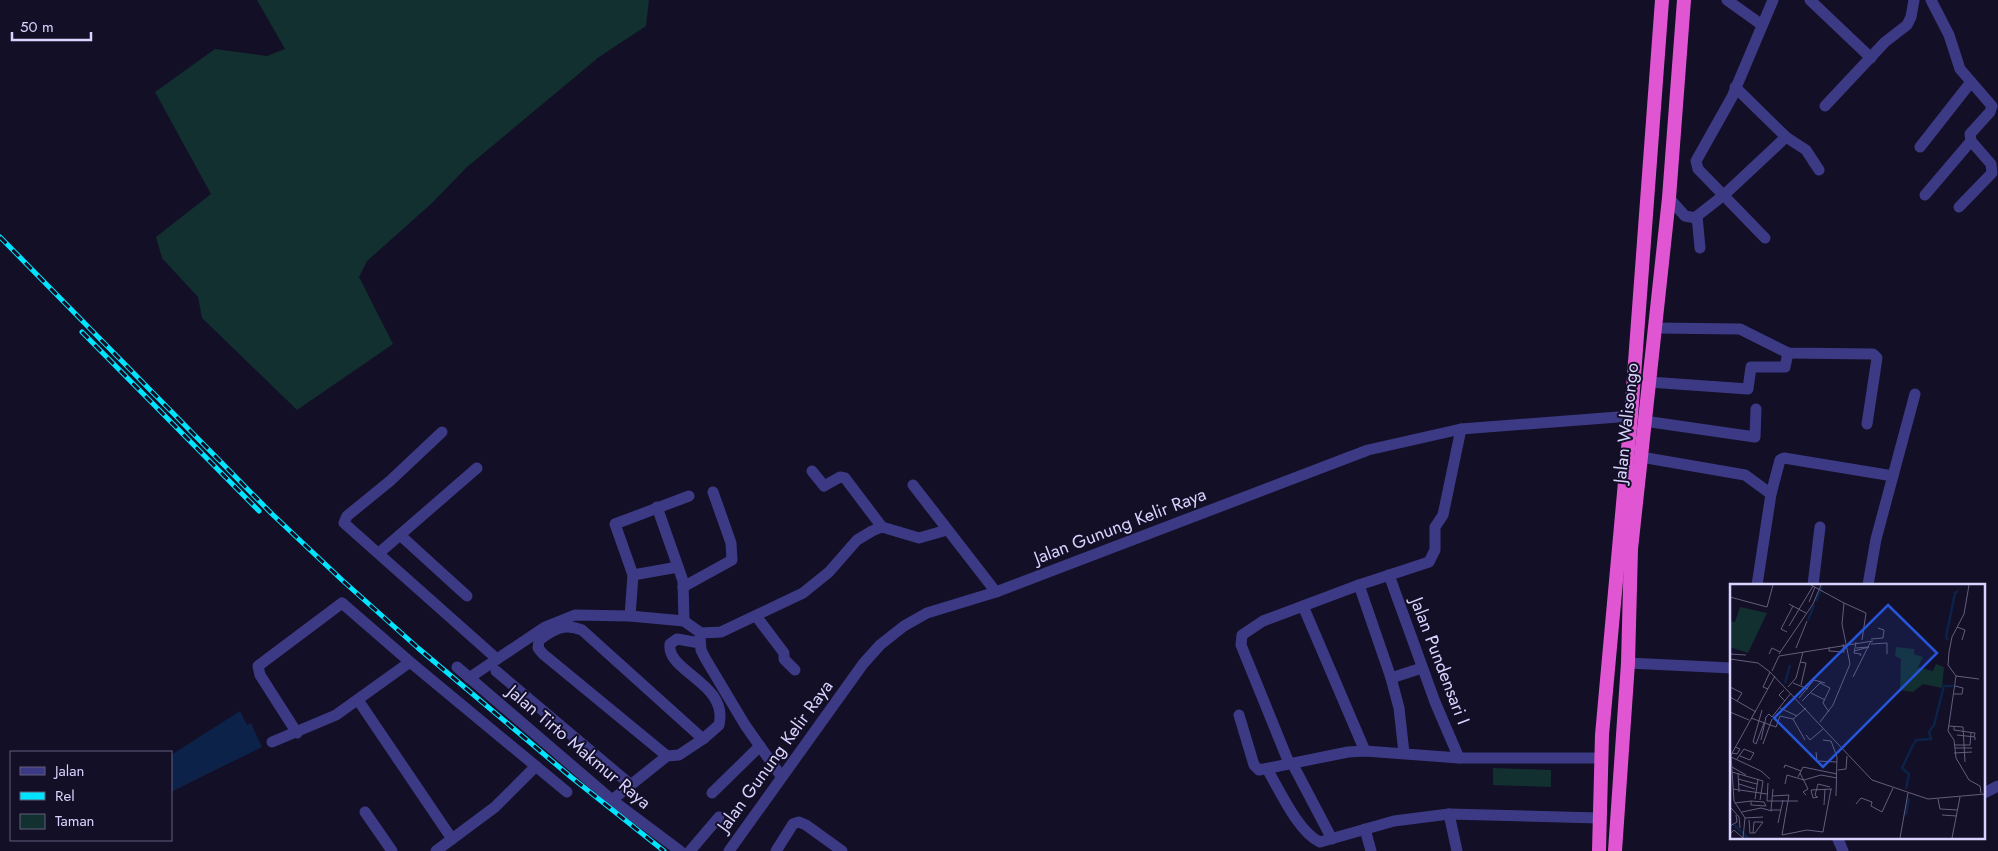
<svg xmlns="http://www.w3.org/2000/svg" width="1998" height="851" viewBox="0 0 1998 851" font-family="Jost,sans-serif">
  <rect width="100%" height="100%" fill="#130f26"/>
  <!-- green -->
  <g fill="#12302f">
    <path d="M 257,0 L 649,0 L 646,26 L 599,57 L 467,167 L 431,204 L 367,261 L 359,277 L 393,344 L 297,410 L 202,318 L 198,297 L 162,258 L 156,237 L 211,194 L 155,92 L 215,49 L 267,56 L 285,49 Z"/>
    <path d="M 1493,768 L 1551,770 L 1551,787 L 1493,785 Z"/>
  </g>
  <!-- water -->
  <path fill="#0c2248" d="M 240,711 L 247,725 L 251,723 L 262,747 L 171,792 L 171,755 Z"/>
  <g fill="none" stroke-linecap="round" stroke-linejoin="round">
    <!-- minor -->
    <g stroke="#3d3a85" stroke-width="11">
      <path d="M 1727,0 L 1762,25"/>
      <path d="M 1810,0 L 1871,58"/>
      <path d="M 1735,87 L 1786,137 L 1806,150 L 1819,170"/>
      <path d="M 1825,106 L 1885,42 L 1907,25 L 1911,17 L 1914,0"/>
      <path d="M 1920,147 L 1971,82"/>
      <path d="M 1925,195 L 1971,141 L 1970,134 L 1990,112 L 1992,106 L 1960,69 L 1949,35 L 1931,0"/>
      <path d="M 1669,198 L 1685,216 L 1696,218"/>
      <path d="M 1959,207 L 1992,173 L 1991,164 L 1971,141"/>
      <path d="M 1765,238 L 1698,169 L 1696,161 L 1732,97 L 1773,0"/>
      <path d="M 1700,248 L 1697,216 L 1724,195 L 1786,137"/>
      <path d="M 1655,328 L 1740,329 L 1788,353 L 1873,354 L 1877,358 L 1867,424"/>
      <path d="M 1649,382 L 1748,389 L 1751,367 L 1785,367 L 1788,353"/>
      <path d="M 1644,421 L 1755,437 L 1756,409"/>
      <path d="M 442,432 L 390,481 L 347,516 L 344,523 L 497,659"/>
      <path d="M 1641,457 L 1745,475 L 1771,494"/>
      <path d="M 812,471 L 824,486 L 840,477 L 845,478 L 882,527"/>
      <path d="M 913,485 L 996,592"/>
      <path d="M 657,507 L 683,581 L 684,621"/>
      <path d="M 400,535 L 467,596"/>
      <path d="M 379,553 L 477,468"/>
      <path d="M 633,575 L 678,567"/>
      <path d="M 1389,575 L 1435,702 L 1459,758"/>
      <path d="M 1359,585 L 1391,678 L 1399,708 L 1404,753"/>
      <path d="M 1757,585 L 1771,494 L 1780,460 L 1784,458 L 1893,476"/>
      <path d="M 1813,585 L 1820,527"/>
      <path d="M 1868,585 L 1876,539 L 1915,394"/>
      <path d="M 683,587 L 732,560 L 731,543 L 713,492"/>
      <path d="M 1303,606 L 1365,751"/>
      <path d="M 630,616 L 633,575 L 615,524 L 689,496"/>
      <path d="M 756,616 L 784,653 L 784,659 L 795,670"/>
      <path d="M 700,637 L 701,650 L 705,658 L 745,725 L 781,776"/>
      <path d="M 1628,663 L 1732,668"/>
      <path d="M 457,667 L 612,800 L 680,851"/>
      <path d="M 496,671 L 631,785"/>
      <path d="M 469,678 L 545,627 L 575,615 L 630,616 L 684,621 L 701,633 L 721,632 L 803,593 L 829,572 L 857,540 L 872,531 L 882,527 L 919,538 L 947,530"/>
      <path d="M 1391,678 L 1422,668"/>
      <path d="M 358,700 L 452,839"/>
      <path d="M 1239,715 L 1254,765 L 1259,770 L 1348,752 L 1365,751 L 1459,758 L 1602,758"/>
      <path d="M 297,733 L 260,675 L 258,666 L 342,603 L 410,662 L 567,792"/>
      <path d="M 272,742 L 336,715 L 410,662"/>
      <path d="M 667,756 L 543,654 L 538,648 L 539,640 C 554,629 564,623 582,630 L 703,739"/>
      <path d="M 1289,763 L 1241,645 L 1242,635 L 1263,621 L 1359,585 L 1429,562 L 1435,550 L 1435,527 L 1443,515 L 1461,429"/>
      <path d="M 1292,763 L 1332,839"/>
      <path d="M 1267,769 C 1279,789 1298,832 1320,842 L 1394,821 L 1449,814 L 1599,818"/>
      <path d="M 712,793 L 760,746"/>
      <path d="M 1984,793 L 1998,786"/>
      <path d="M 612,800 L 667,756 L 679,755 L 703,739 L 719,725 C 729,683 666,672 670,644 L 677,639 L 700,643"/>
      <path d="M 365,812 L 392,851"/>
      <path d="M 1449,814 L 1457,851"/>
      <path d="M 1365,829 L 1371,851"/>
      <path d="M 1837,837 L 1843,851"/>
      <path d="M 436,851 L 495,807 L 536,766"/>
      <path d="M 690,851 L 719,817"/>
      <path d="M 729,851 L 863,664 L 880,645 L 904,626 L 927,613 L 996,592 L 1368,450 L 1461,429 L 1631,416"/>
      <path d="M 776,851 L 793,824 L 799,822 L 806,825 L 842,851"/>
    </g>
    <!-- trunk -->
    <g stroke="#e055d1" stroke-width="14">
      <path d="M 1599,851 L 1602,735 L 1631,416 L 1662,0"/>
      <path d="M 1615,851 L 1628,663 L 1631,549 L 1669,198 L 1684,0"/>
    </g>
    <!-- rail casing -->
    <g stroke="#00e5ff" stroke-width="5">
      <g id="rail">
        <path d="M 0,237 L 272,514 L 342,580 L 418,648 L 571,777 L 664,851"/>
        <path d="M 82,332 L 259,511"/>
      </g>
    </g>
    <!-- rail -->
    <use href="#rail" stroke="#130f26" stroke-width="3" stroke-dasharray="9" stroke-linecap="butt"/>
  </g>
  <g text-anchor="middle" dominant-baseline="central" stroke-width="4" stroke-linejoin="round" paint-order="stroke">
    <!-- street labels -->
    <g font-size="18" fill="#d9d4ff" stroke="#130f26">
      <text transform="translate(1626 423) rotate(-84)">Jalan Walisongo</text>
      <text transform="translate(1120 526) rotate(-21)">Jalan Gunung Kelir Raya</text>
      <text transform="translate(1440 661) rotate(69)">Jalan Pundensari I</text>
      <text transform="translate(579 747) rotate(40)">Jalan Tirto Makmur Raya</text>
      <text transform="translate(775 756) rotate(-54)">Jalan Gunung Kelir Raya</text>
    </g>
  </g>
  <!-- overview -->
  <g transform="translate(1730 584)">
    <rect width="255" height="255" fill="#130f26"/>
    <path d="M 10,23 L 37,29 L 18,69 L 0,63 L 0,37 L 5,38 ZM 166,63 L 184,65 L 184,70 L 193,73 L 188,83 L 203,87 L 206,80 L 214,83 L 212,104 L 193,100 L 183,108 L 170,106 L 171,75 L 165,72 Z" fill="#12302f"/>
    <path fill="none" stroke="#0c2248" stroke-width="2.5" d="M 86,17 L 92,3M 78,36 L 84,21M 218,56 L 216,53 L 225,9 L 228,7M 55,99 L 60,81M 176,205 L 179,190 L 172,184 L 181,165 L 186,156 L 201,155 L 199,148 L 204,141 L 214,102 L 223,102M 176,231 L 179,214M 3,240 L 18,254"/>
    <path fill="none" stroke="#625e7d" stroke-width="1" d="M 81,1 L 114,19 L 112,40 L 120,80 L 103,121 L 90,138M 239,1 L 234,30 L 222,53 L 219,68 L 218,81 L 226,92 L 218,147 L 224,156 L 226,174 L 239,196 L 250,202 L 251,209M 0,13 L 37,23 L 43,1M 79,18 L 85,3M 114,19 L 136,29 L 132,56M 59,20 L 76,29M 59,42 L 83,2M 227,43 L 235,46 L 232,56M 57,48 L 51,45 L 63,22M 141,55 L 153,54 L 154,46 L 148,44M 126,58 L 124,69 L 131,70 L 130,72M 141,60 L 157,59 L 157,70M 99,63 L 99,67 L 114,68 L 113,60M 66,64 L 77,37M 124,67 L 139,63 L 126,64M 0,70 L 16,71M 39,70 L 42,64 L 50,68M 49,70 L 83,20 L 91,1M 49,72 L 143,57M 0,75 L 28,79 L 40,88 L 142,196 L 198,215 L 255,210M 70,78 L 76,79 L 71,101M 42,87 L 49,72M 226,92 L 249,95M 123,93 L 141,57M 63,99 L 78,105M 90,99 L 100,104 L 93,119 L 99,128M 0,103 L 12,109 L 7,117M 58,103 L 66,94 L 73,68M 38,105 L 33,103 L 40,88M 54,106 L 49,111 L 55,117M 81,109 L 95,116M 224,110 L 232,110 L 233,104 L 225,102M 0,113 L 26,128M 69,114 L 84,96 L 95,99M 72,117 L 91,98M 50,124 L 67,132M 0,128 L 19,136M 21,134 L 46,143 L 50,132 L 63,135M 63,135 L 75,156M 63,135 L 76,124M 219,142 L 233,143 L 235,178M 224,142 L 224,146 L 245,149 L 244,153M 76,151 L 80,156 L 93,145M 227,151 L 245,153 L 245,156M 31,156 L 36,133 L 39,130 L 42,133 L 61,109M 93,156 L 101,157 L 107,173 L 106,212M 26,160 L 23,158 L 32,126M 26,160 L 34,139M 33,160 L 42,135M 224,161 L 240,161 L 241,149M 225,164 L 242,164M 86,168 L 87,177 L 107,178M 2,169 L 7,170 L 10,165 L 5,163M 224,169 L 242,168M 1,173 L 31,187 L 40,195M 7,175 L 14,165 L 24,169 L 20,176 L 10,172M 2,183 L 16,191M 54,184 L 55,181 L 71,187M 108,186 L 116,185 L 117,172M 2,188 L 33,197 L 30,216M 8,189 L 9,208M 70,189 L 78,205 L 73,208 L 76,211M 68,193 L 73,183 L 107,190M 8,195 L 27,200M 38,199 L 37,217 L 68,217M 9,200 L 25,205M 55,200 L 57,191 L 74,196 L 91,191 L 107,194M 3,205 L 37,210M 43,205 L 41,226 L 51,226M 43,212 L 59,211 L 52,251 L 77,246 L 93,248 L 101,205M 87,213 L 85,211 L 88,200 L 100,203M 88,213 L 83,214 L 81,206 L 102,205M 25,215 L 28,195M 208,215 L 210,225 L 228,226M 21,217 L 34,218 L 36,222 L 21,221 ZM 5,219 L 21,217M 126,220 L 131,214 L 142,218 L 141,222 L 152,228 L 163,204M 94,221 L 95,205M 1,224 L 9,233 L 10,244M 12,228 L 31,224 L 42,227M 212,231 L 227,232M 15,234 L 33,233M 19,236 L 20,249 L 25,249 L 33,238 L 24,238 L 23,249M 48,239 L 53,216M 0,242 L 7,238 L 6,231M 0,250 L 4,246 L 13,254M 13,254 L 15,234 L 4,217 L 1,171 L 45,92M 170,254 L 178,209M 222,254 L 230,213"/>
    <path fill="#2655da" fill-opacity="0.15" stroke="#2655da" stroke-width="2.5" d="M 158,21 L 207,69 L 93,183 L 44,134 Z"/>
    <rect width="255" height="255" fill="none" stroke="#d9d4ff" stroke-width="2.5"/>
  </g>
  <!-- legend -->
  <rect x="10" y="751" width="162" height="90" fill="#130f26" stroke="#625e7d"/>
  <rect x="20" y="767" width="25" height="8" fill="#3d3a85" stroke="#625e7d"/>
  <text x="55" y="776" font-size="15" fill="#d9d4ff">Jalan</text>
  <rect x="20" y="792" width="25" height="8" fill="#00e5ff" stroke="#625e7d"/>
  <text x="55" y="801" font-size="15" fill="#d9d4ff">Rel</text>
  <rect x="20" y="814" width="25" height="15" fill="#12302f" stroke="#625e7d"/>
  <text x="55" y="826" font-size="15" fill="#d9d4ff">Taman</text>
  <!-- scale -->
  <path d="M12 32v8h79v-8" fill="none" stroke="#d9d4ff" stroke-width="2.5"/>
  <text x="20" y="32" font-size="15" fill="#d9d4ff" stroke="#130f26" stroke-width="4" paint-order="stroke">50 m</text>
</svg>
